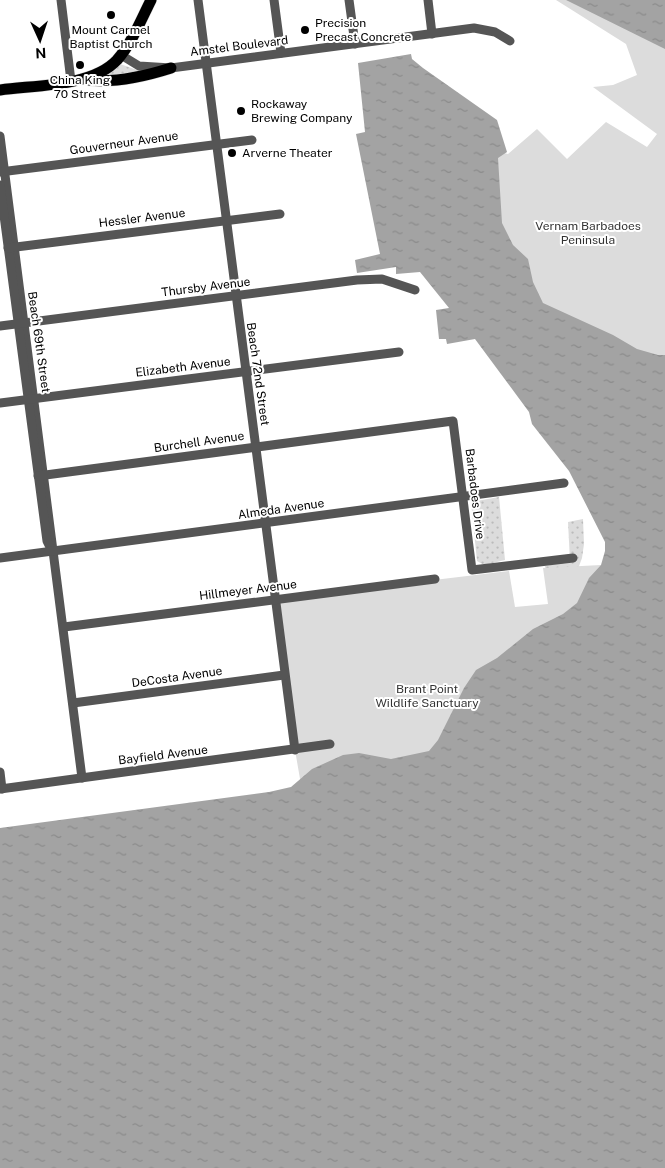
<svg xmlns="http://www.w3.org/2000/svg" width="665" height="1168" viewBox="0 0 665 1168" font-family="'Public Sans',sans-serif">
  <defs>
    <pattern id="grass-dots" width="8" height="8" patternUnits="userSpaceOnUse" patternTransform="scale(1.25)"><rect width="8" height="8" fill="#dcdcdc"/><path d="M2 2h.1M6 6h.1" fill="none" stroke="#bbb" stroke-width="1.8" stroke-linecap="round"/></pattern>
    <pattern id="water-ripples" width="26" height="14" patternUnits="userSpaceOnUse" patternTransform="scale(1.25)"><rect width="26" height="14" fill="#a3a3a3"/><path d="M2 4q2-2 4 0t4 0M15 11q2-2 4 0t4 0" fill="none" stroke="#8b8b8b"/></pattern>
  </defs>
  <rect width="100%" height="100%" fill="#fff"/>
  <!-- grass -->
  <g fill="url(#grass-dots)">
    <path d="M 120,64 L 140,71 L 102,77 Z"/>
    <path d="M 499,497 L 505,560 L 484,565 L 477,561 L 471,502 Z"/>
    <path d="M 583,519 L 584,544 L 582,558 L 571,588 L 550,601 L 545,566 L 570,561 L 568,522 Z"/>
  </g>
  <!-- park -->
  <g fill="#dcdcdc">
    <path d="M 556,0 L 577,0 L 665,40 L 665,359 L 655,359 L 554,320 L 502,242 L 495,158 L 504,153 L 508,154 L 537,129 L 567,159 L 606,122 L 647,147 L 657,134 L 593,87 L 613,85 L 637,75 L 626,44 Z"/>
    <path d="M 601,565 L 641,649 L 308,825 L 295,750 L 275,599 L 509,571 L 515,607 L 548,604 L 543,568 Z"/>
  </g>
  <!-- water -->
  <g fill="url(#water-ripples)">
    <path d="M 566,0 L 665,0 L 665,49 Z"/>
    <path d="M 411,54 L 412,59 L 423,68 L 497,120 L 507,152 L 498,158 L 502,223 L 513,245 L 528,259 L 533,282 L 543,303 L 613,335 L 637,349 L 658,355 L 665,355 L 665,1168 L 0,1168 L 0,828 L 269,792 L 291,787 L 312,769 L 343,755 L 359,753 L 391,759 L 429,751 L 438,740 L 464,688 L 476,670 L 497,658 L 533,629 L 563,614 L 577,603 L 589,578 L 601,565 L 605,551 L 605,542 L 569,471 L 532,424 L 529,412 L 475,339 L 447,344 L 446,339 L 439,339 L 436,310 L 449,308 L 420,272 L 396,274 L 396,267 L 357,273 L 355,260 L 380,254 L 356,134 L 365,132 L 358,63 Z"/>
  </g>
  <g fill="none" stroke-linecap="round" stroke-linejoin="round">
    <!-- major casing -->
    <g stroke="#dbdbdb" stroke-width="12">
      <g id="major">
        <path d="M 88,80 C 114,83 146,76 171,68"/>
        <path d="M 0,90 C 35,85 92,87 117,60 C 132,43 141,20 151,0"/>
      </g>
    </g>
    <!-- minor -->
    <g stroke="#555" stroke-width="9">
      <path d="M 61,0 L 71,81"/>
      <path d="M 198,0 L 295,750"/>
      <path d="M 274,0 L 281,53"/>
      <path d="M 349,0 L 355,44"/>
      <path d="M 428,0 L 432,34"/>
      <path d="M 121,55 L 139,66 L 171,68 L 474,28 L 495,32 L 510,41"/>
      <path d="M 0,136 L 82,778"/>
      <path d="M 0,172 L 252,140"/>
      <path d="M 0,185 L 47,541 L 52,551"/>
      <path d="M 8,248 L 280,214"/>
      <path d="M 0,326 L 357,280 L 382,279 L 415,290"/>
      <path d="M 0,403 L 399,352"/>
      <path d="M 38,476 L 453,421 L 472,570 L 573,558"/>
      <path d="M 0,558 L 564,483"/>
      <path d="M 64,627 L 435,579"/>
      <path d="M 73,703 L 284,675"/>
      <path d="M 0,772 L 2,789"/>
      <path d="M 0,789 L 330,744"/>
    </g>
    <!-- major -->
    <use href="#major" stroke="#000" stroke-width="11"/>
  </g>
  <!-- markers -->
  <g fill="#000" stroke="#fff" stroke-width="2">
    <circle cx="111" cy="15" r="5"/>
    <circle cx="305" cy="30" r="5"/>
    <circle cx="80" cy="65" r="5"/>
    <circle cx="241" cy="111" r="5"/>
    <circle cx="232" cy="153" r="5"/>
  </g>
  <g text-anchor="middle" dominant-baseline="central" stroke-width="4" stroke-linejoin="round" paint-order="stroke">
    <!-- poi labels -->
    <g font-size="12" fill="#000" stroke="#fff" text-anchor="start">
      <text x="315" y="23">Precision<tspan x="315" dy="14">Precast Concrete</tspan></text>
      <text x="111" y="30" text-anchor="middle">Mount Carmel<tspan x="111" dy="14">Baptist Church</tspan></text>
      <text x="80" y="80" text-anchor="middle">China King<tspan x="80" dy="14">70 Street</tspan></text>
      <text x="251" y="104">Rockaway<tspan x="251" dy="14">Brewing Company</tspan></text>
      <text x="242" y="153">Arverne Theater</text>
    </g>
    <!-- street labels -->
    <g font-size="12" fill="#000" stroke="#fff">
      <text transform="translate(239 46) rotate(-7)">Amstel Boulevard</text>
      <text transform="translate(124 143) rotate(-8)">Gouverneur Avenue</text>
      <text transform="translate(142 218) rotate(-7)">Hessler Avenue</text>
      <text transform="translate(206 287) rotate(-7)">Thursby Avenue</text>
      <text transform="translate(39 342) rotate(82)">Beach 69th Street</text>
      <text transform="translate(183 367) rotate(-7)">Elizabeth Avenue</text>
      <text transform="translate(258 374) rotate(82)">Beach 72nd Street</text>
      <text transform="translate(199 442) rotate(-8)">Burchell Avenue</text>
      <text transform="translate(475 494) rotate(83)">Barbadoes Drive</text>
      <text transform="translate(281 509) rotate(-8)">Almeda Avenue</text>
      <text transform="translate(248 590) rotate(-7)">Hillmeyer Avenue</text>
      <text transform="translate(177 677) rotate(-8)">DeCosta Avenue</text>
      <text transform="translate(163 755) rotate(-7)">Bayfield Avenue</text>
    </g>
    <!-- park labels -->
    <g font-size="12" fill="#333" stroke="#fff">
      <text x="588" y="226">Vernam Barbadoes<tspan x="588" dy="14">Peninsula</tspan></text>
      <text x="427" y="689">Brant Point<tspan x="427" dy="14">Wildlife Sanctuary</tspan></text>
    </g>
  </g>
  <!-- north arrow -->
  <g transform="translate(40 40) rotate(177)" stroke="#ffffff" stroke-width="4" paint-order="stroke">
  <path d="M0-4L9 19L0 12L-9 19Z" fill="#000000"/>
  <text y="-8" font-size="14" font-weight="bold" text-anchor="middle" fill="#000000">N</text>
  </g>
</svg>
